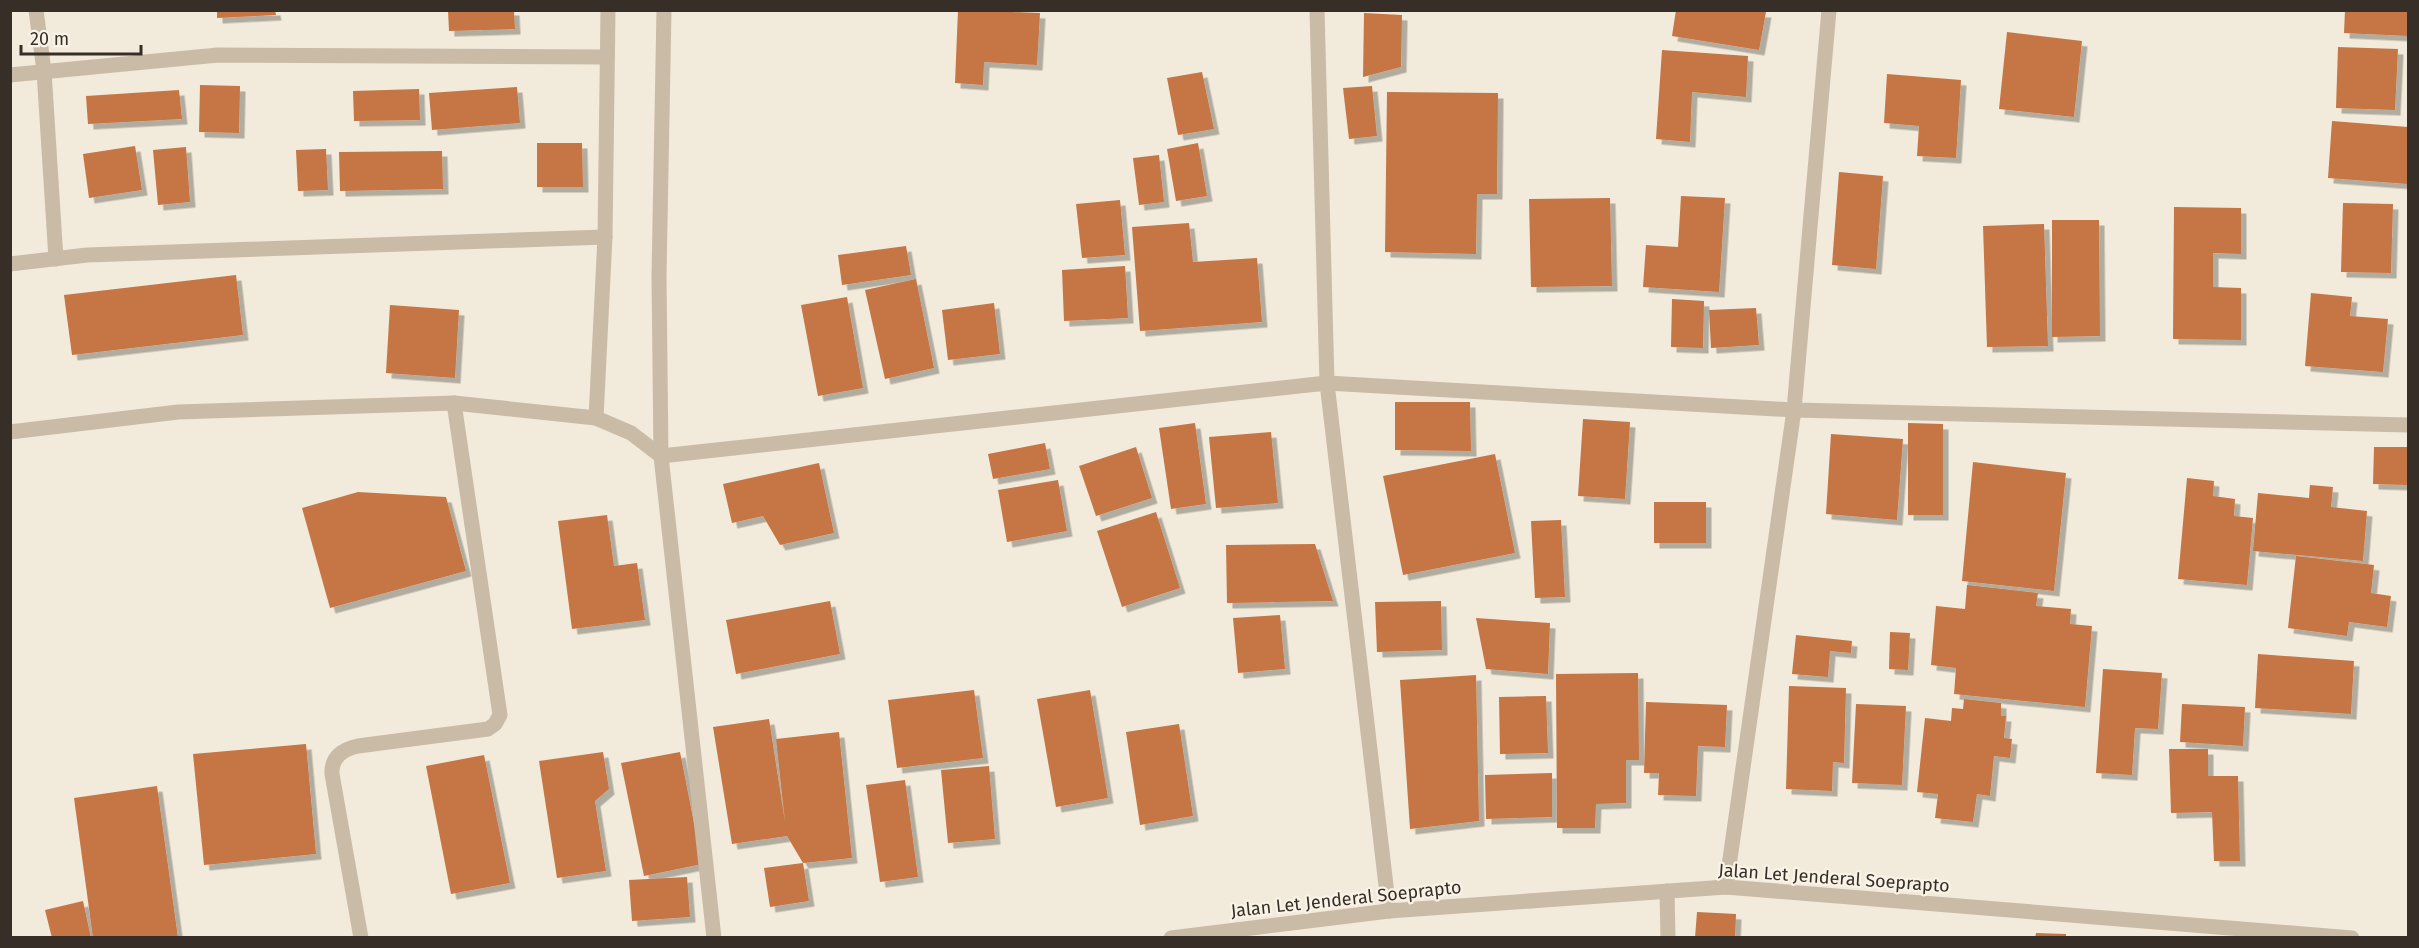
<svg xmlns="http://www.w3.org/2000/svg" width="2419" height="948" viewBox="0 0 2419 948" font-family="'Fira Sans',sans-serif">
  <defs>
    <filter id="shadow"><feDropShadow dx="5.5" dy="5.5" stdDeviation="0" flood-color="#0004"/></filter>
  </defs>
  <rect width="100%" height="100%" fill="#f2eada"/>
  <!-- building -->
  <g fill="#c67544" filter="url(#shadow)">
    <path d="M 217,10 L 275,10 L 276,15 L 217,18 Z"/>
    <path d="M 448,10 L 514,10 L 515,29 L 449,31 Z"/>
    <path d="M 958,10 L 1040,13 L 1037,65 L 984,62 L 983,85 L 955,83 Z"/>
    <path d="M 1676,10 L 1766,12 L 1759,50 L 1672,36 Z"/>
    <path d="M 2345,10 L 2408,10 L 2408,36 L 2344,33 Z"/>
    <path d="M 1364,13 L 1402,15 L 1401,67 L 1363,77 Z"/>
    <path d="M 2007,32 L 2082,41 L 2074,117 L 1999,109 Z"/>
    <path d="M 2338,47 L 2398,49 L 2395,110 L 2336,108 Z"/>
    <path d="M 1662,50 L 1748,56 L 1746,97 L 1692,92 L 1690,142 L 1656,139 Z"/>
    <path d="M 1202,72 L 1214,129 L 1178,135 L 1167,78 Z"/>
    <path d="M 1887,74 L 1961,80 L 1956,158 L 1917,156 L 1919,126 L 1884,123 Z"/>
    <path d="M 200,85 L 240,86 L 239,133 L 199,132 Z"/>
    <path d="M 1372,86 L 1377,136 L 1349,139 L 1343,88 Z"/>
    <path d="M 517,87 L 520,123 L 432,130 L 429,93 Z"/>
    <path d="M 419,89 L 420,120 L 354,121 L 353,91 Z"/>
    <path d="M 179,90 L 182,119 L 88,124 L 86,96 Z"/>
    <path d="M 1387,92 L 1498,93 L 1497,194 L 1477,194 L 1476,254 L 1385,252 Z"/>
    <path d="M 2332,121 L 2408,127 L 2408,184 L 2328,178 Z"/>
    <path d="M 537,143 L 582,143 L 583,187 L 537,187 Z"/>
    <path d="M 1198,143 L 1207,196 L 1176,201 L 1167,149 Z"/>
    <path d="M 135,146 L 142,190 L 89,198 L 83,154 Z"/>
    <path d="M 186,147 L 190,202 L 158,205 L 153,150 Z"/>
    <path d="M 326,149 L 328,190 L 298,191 L 296,150 Z"/>
    <path d="M 442,151 L 443,189 L 340,191 L 339,152 Z"/>
    <path d="M 1159,155 L 1164,202 L 1139,205 L 1133,158 Z"/>
    <path d="M 1839,172 L 1883,176 L 1876,269 L 1832,265 Z"/>
    <path d="M 1681,196 L 1725,198 L 1719,292 L 1643,287 L 1646,245 L 1678,247 Z"/>
    <path d="M 1610,198 L 1612,286 L 1531,287 L 1529,199 Z"/>
    <path d="M 1120,200 L 1125,255 L 1082,258 L 1076,204 Z"/>
    <path d="M 2343,203 L 2393,204 L 2391,273 L 2341,272 Z"/>
    <path d="M 2174,207 L 2241,208 L 2241,254 L 2213,253 L 2213,287 L 2241,288 L 2241,340 L 2173,339 Z"/>
    <path d="M 2052,220 L 2099,220 L 2100,336 L 2052,337 Z"/>
    <path d="M 1189,223 L 1193,262 L 1257,258 L 1262,322 L 1140,331 L 1132,227 Z"/>
    <path d="M 2044,224 L 2048,346 L 1987,347 L 1983,226 Z"/>
    <path d="M 906,246 L 911,275 L 842,285 L 838,255 Z"/>
    <path d="M 1125,266 L 1128,318 L 1064,321 L 1062,270 Z"/>
    <path d="M 236,275 L 243,335 L 72,355 L 64,295 Z"/>
    <path d="M 916,279 L 934,368 L 885,379 L 865,290 Z"/>
    <path d="M 2311,293 L 2352,297 L 2350,316 L 2388,319 L 2383,372 L 2305,366 Z"/>
    <path d="M 847,297 L 863,388 L 818,396 L 801,305 Z"/>
    <path d="M 1672,299 L 1704,301 L 1703,348 L 1671,347 Z"/>
    <path d="M 994,303 L 1000,354 L 948,360 L 942,310 Z"/>
    <path d="M 390,305 L 459,310 L 455,378 L 386,373 Z"/>
    <path d="M 1756,308 L 1759,345 L 1711,348 L 1709,310 Z"/>
    <path d="M 1395,402 L 1470,402 L 1471,451 L 1395,450 Z"/>
    <path d="M 1583,419 L 1630,422 L 1625,499 L 1578,496 Z"/>
    <path d="M 1195,423 L 1206,504 L 1171,509 L 1159,428 Z"/>
    <path d="M 1908,423 L 1943,424 L 1943,515 L 1908,515 Z"/>
    <path d="M 1271,432 L 1278,503 L 1216,508 L 1209,437 Z"/>
    <path d="M 1831,434 L 1903,439 L 1897,520 L 1826,514 Z"/>
    <path d="M 1045,443 L 1050,469 L 993,479 L 988,454 Z"/>
    <path d="M 1136,447 L 1152,498 L 1096,516 L 1079,466 Z"/>
    <path d="M 2374,447 L 2408,447 L 2408,485 L 2373,484 Z"/>
    <path d="M 1495,454 L 1515,553 L 1403,575 L 1383,476 Z"/>
    <path d="M 1973,462 L 2066,473 L 2054,591 L 1962,581 Z"/>
    <path d="M 819,463 L 834,533 L 780,545 L 763,516 L 732,523 L 723,484 Z"/>
    <path d="M 2187,478 L 2214,481 L 2213,496 L 2235,499 L 2234,516 L 2253,518 L 2247,585 L 2178,579 Z"/>
    <path d="M 1058,480 L 1067,531 L 1007,542 L 998,490 Z"/>
    <path d="M 2310,485 L 2333,487 L 2331,507 L 2367,511 L 2363,561 L 2253,551 L 2258,493 L 2309,498 Z"/>
    <path d="M 358,492 L 446,497 L 466,571 L 330,608 L 302,508 Z"/>
    <rect x="1654" y="502" width="52" height="41"/>
    <path d="M 1156,512 L 1180,588 L 1122,607 L 1097,531 Z"/>
    <path d="M 607,515 L 614,566 L 637,563 L 645,620 L 572,629 L 558,521 Z"/>
    <path d="M 1561,520 L 1565,597 L 1535,598 L 1531,521 Z"/>
    <path d="M 1315,544 L 1333,601 L 1227,603 L 1226,545 Z"/>
    <path d="M 2296,556 L 2374,565 L 2371,593 L 2391,596 L 2387,627 L 2349,622 L 2347,636 L 2288,628 Z"/>
    <path d="M 1967,585 L 2038,593 L 2036,606 L 2071,609 L 2070,624 L 2092,626 L 2085,707 L 1954,694 L 1956,668 L 1931,665 L 1936,606 L 1965,609 Z"/>
    <path d="M 830,601 L 840,654 L 736,674 L 726,620 Z"/>
    <path d="M 1441,601 L 1442,650 L 1377,652 L 1375,602 Z"/>
    <path d="M 1280,615 L 1285,669 L 1238,673 L 1233,618 Z"/>
    <path d="M 1476,618 L 1550,623 L 1548,674 L 1486,669 Z"/>
    <path d="M 1890,632 L 1910,633 L 1908,670 L 1889,669 Z"/>
    <path d="M 1796,635 L 1852,641 L 1851,653 L 1830,651 L 1828,677 L 1792,674 Z"/>
    <path d="M 2258,654 L 2354,661 L 2351,714 L 2255,708 Z"/>
    <path d="M 2103,669 L 2162,673 L 2158,729 L 2135,728 L 2132,775 L 2096,773 Z"/>
    <path d="M 1638,673 L 1639,760 L 1626,760 L 1626,803 L 1596,804 L 1595,828 L 1557,828 L 1556,674 Z"/>
    <path d="M 1476,675 L 1479,821 L 1410,829 L 1400,680 Z"/>
    <path d="M 1789,686 L 1846,688 L 1844,763 L 1833,762 L 1832,791 L 1786,789 Z"/>
    <path d="M 974,690 L 983,758 L 897,768 L 888,700 Z"/>
    <path d="M 1090,690 L 1108,798 L 1056,807 L 1037,699 Z"/>
    <path d="M 1546,696 L 1548,753 L 1500,754 L 1499,697 Z"/>
    <path d="M 1964,699 L 2001,703 L 2001,716 L 2006,716 L 2004,738 L 2012,739 L 2010,758 L 1994,756 L 1990,796 L 1977,794 L 1973,822 L 1935,818 L 1938,794 L 1917,792 L 1925,718 L 1951,721 L 1952,708 L 1963,709 Z"/>
    <path d="M 1646,702 L 1727,705 L 1725,747 L 1698,746 L 1696,796 L 1658,795 L 1659,773 L 1644,773 Z"/>
    <path d="M 1856,704 L 1906,706 L 1902,785 L 1852,783 Z"/>
    <path d="M 2182,704 L 2245,707 L 2243,746 L 2180,742 Z"/>
    <path d="M 769,719 L 785,822 L 776,739 L 839,732 L 852,858 L 803,863 L 787,836 L 732,844 L 713,727 Z"/>
    <path d="M 1179,724 L 1193,816 L 1140,825 L 1126,732 Z"/>
    <path d="M 306,744 L 316,854 L 204,865 L 193,754 Z"/>
    <path d="M 2169,749 L 2208,749 L 2208,776 L 2238,776 L 2240,861 L 2214,861 L 2212,812 L 2171,813 Z"/>
    <path d="M 603,752 L 609,789 L 595,801 L 606,871 L 557,878 L 539,761 Z"/>
    <path d="M 680,752 L 702,864 L 644,876 L 621,763 Z"/>
    <path d="M 484,755 L 510,883 L 451,894 L 426,766 Z"/>
    <path d="M 989,766 L 995,839 L 948,843 L 941,770 Z"/>
    <path d="M 1552,773 L 1552,817 L 1486,819 L 1485,775 Z"/>
    <path d="M 905,780 L 918,877 L 880,882 L 866,785 Z"/>
    <path d="M 157,786 L 178,938 L 93,938 L 74,798 Z"/>
    <path d="M 803,863 L 809,901 L 770,907 L 764,868 Z"/>
    <path d="M 687,877 L 690,917 L 632,921 L 629,880 Z"/>
    <path d="M 83,901 L 91,938 L 52,938 L 45,910 Z"/>
    <path d="M 1697,912 L 1736,914 L 1735,938 L 1695,938 Z"/>
    <path d="M 2036,933 L 2066,934 L 2066,938 L 2035,938 Z"/>
  </g>
  <g fill="none" stroke-linecap="round" stroke-linejoin="round">
    <!-- minor -->
    <g stroke="#cabba6" stroke-width="15">
      <path d="M 36,10 L 44,71 L 56,259"/>
      <path d="M 1317,10 L 1327,383 L 1389,911"/>
      <path d="M 10,75 L 218,55 L 607,57"/>
      <path d="M 10,264 L 87,255 L 605,237"/>
      <path d="M 596,418 L 605,237 L 608,10"/>
      <path d="M 10,432 L 178,412 L 454,403 L 596,418 L 631,433 L 661,456"/>
      <path d="M 661,456 L 659,276 L 664,10"/>
      <path d="M 1726,887 L 1794,410 L 1829,10"/>
      <path d="M 1667,891 L 1668,938"/>
      <path d="M 361,938 L 332,774 C 331,757 343,749 358,746 L 488,729 L 495,724 L 500,715 L 454,403"/>
      <path d="M 714,938 L 661,456 L 1327,383 L 1794,410 L 2408,425"/>
      <path d="M 1171,938 L 1389,911 L 1726,887 L 2352,938"/>
    </g>
  </g>
  <g text-anchor="middle" dominant-baseline="central" stroke-width="4.5" stroke-linejoin="round" paint-order="stroke">
    <!-- street labels -->
    <g font-size="18" fill="#362e27" stroke="#f9f3e7">
      <text transform="translate(1834 878) rotate(4)">Jalan Let Jenderal Soeprapto</text>
      <text transform="translate(1346 899) rotate(-6)">Jalan Let Jenderal Soeprapto</text>
    </g>
  </g>
  <!-- border -->
  <rect width="2419" height="948" fill="none" stroke="#362e27" stroke-width="24"/>
  <!-- scale -->
  <path d="M21 45v9h120v-9" fill="none" stroke="#362e27" stroke-width="3"/>
  <text x="30" y="45" font-size="18" fill="#362e27" stroke="#f9f3e7" stroke-width="4.5" paint-order="stroke">20 m</text>
</svg>
